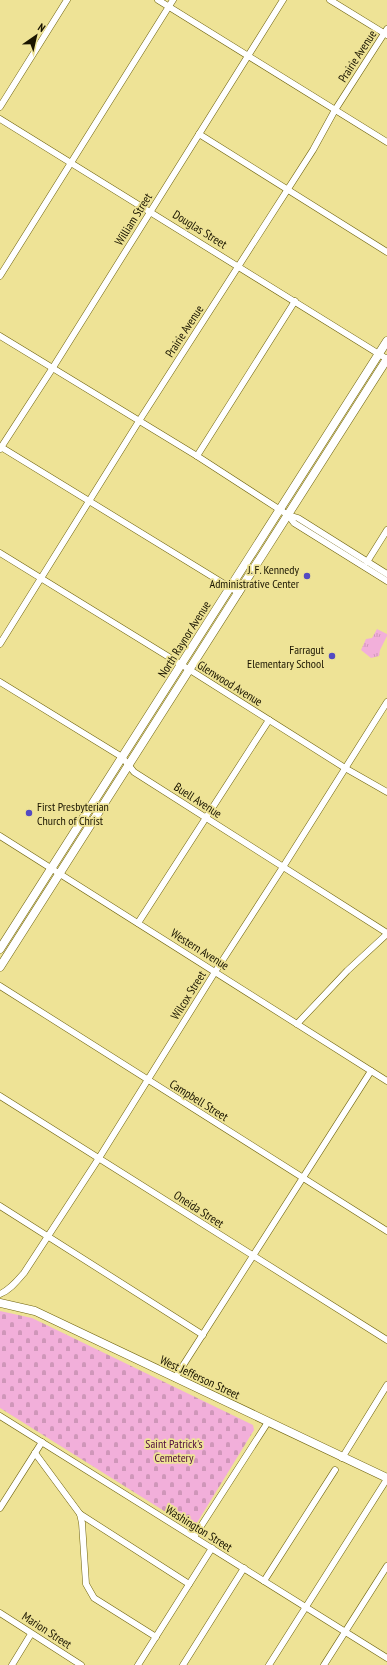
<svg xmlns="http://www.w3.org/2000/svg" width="387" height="1665" viewBox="0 0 387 1665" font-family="'PT Sans Narrow',sans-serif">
  <defs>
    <pattern id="cemetery-stones" width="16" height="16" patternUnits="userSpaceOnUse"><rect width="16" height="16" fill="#f2afda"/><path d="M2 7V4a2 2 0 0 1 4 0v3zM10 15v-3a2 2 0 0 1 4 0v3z" fill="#cf96b9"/></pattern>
    <pattern id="park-tufts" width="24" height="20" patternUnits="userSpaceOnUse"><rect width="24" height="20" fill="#f2afda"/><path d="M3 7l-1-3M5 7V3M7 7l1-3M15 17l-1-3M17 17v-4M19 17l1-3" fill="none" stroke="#cf96b9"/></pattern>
  </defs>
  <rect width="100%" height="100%" fill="#eee396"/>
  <!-- cemetery -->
  <path fill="url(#cemetery-stones)" d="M 0,1311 L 32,1318 L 253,1425 L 254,1430 L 195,1526 L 188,1526 L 0,1408 Z"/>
  <!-- park -->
  <path fill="url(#park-tufts)" d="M 377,629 L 387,634 L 387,636 L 380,650 L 379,656 L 371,658 L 361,650 L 366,639 L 372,638 Z"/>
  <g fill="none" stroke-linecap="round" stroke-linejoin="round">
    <!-- minor casing -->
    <g stroke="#6e620d" stroke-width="7">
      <g id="minor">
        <path d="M 158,0 L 387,142"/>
        <path d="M 330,0 L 387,35"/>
        <path d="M 0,107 L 67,0"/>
        <path d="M 0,119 L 387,359"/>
        <path d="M 199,134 L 387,252"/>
        <path d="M 0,276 L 173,0"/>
        <path d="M 0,336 L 197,456 L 288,515 L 298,518 L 387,574"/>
        <path d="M 1,447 L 239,593"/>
        <path d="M 0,449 L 52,369 L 283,0"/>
        <path d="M 197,456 L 295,301"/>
        <path d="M 288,515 L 294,523 L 387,581"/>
        <path d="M 0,553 L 190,670 L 345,768 L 387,792"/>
        <path d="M 367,562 L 387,530"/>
        <path d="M 0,644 L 139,421 L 313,150 L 335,110 L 387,29"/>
        <path d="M 0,682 L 122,757 L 134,772 L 387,933"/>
        <path d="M 0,836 L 387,1081"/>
        <path d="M 138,923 L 269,720"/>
        <path d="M 0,986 L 387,1231"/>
        <path d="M 297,1024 L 347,971 L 387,934"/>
        <path d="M 0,1096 L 387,1340"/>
        <path d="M 0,1206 L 203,1335"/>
        <path d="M 0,1294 C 10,1290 17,1281 24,1273 L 99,1158 L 215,972 L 283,867 L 387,702"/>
        <path d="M 175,1378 L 371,1071"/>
        <path d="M 0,1416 L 387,1658"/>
        <path d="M 35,1453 L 80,1514 L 82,1523 L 86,1584 L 94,1598 L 156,1637"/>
        <path d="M 342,1458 L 387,1385"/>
        <path d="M 0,1508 L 42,1442"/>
        <path d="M 80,1514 L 189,1584"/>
        <path d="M 194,1537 L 268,1422"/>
        <path d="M 264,1581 L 335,1470"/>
        <path d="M 0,1613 L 81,1665"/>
        <path d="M 12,1665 L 31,1634"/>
        <path d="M 138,1665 L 212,1548"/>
        <path d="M 183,1665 L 244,1568"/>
        <path d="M 269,1665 L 387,1479"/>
        <path d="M 324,1665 L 387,1566"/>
      </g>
    </g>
    <!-- major casing -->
    <g stroke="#6e620d" stroke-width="9">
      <g id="major">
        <path d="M 0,949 L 387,341"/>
        <path d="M 0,967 L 387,359"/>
        <path d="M 0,1303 L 35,1311 L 387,1478"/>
      </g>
    </g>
    <!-- minor -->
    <use href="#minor" stroke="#fff" stroke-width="6"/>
    <!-- major -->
    <use href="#major" stroke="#fff" stroke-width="8"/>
  </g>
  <!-- markers -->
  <g fill="#534ac2" stroke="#eee396" stroke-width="1.5">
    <circle cx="307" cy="576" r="4"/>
    <circle cx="332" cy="656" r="4"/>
    <circle cx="29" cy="813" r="4"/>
  </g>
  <g text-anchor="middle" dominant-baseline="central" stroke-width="3.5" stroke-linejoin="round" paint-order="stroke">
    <!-- street labels -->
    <g font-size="12" fill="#1a1500" stroke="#eee396">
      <text transform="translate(357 56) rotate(-57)">Prairie Avenue</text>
      <text transform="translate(133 219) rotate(-58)">William Street</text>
      <text transform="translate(200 229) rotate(32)">Douglas Street</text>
      <text transform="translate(184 331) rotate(-57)">Prairie Avenue</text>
      <text transform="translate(184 639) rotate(-58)">North Raynor Avenue</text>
      <text transform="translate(230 683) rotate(32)">Glenwood Avenue</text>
      <text transform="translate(198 800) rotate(33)">Buell Avenue</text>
      <text transform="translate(200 949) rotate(32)">Western Avenue</text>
      <text transform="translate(188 995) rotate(-58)">Wilcox Street</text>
      <text transform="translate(199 1100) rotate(32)">Campbell Street</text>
      <text transform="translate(199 1209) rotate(33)">Oneida Street</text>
      <text transform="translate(200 1377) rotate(25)">West Jefferson Street</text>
      <text transform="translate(199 1528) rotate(32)">Washington Street</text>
      <text transform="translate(47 1630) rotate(33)">Marion Street</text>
    </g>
    <!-- poi labels -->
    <g font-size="12" fill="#1a1500" stroke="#eee396" text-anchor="end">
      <text x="299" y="569">J. F. Kennedy<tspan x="299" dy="14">Administrative Center</tspan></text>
      <text x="324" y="649">Farragut<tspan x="324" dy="14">Elementary School</tspan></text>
      <text x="37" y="806" text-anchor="start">First Presbyterian<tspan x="37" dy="14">Church of Christ</tspan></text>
    </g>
    <!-- park labels -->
    <g font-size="12" fill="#4f0b3e" stroke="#eee396">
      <text x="174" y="1443">Saint Patrick's<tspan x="174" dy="14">Cemetery</tspan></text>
    </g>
  </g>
  <!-- north arrow -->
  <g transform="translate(36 36) rotate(34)" stroke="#eee396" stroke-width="3" paint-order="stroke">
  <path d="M0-3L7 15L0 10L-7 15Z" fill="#1a1500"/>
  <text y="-6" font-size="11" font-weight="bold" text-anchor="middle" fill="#1a1500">N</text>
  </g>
</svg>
